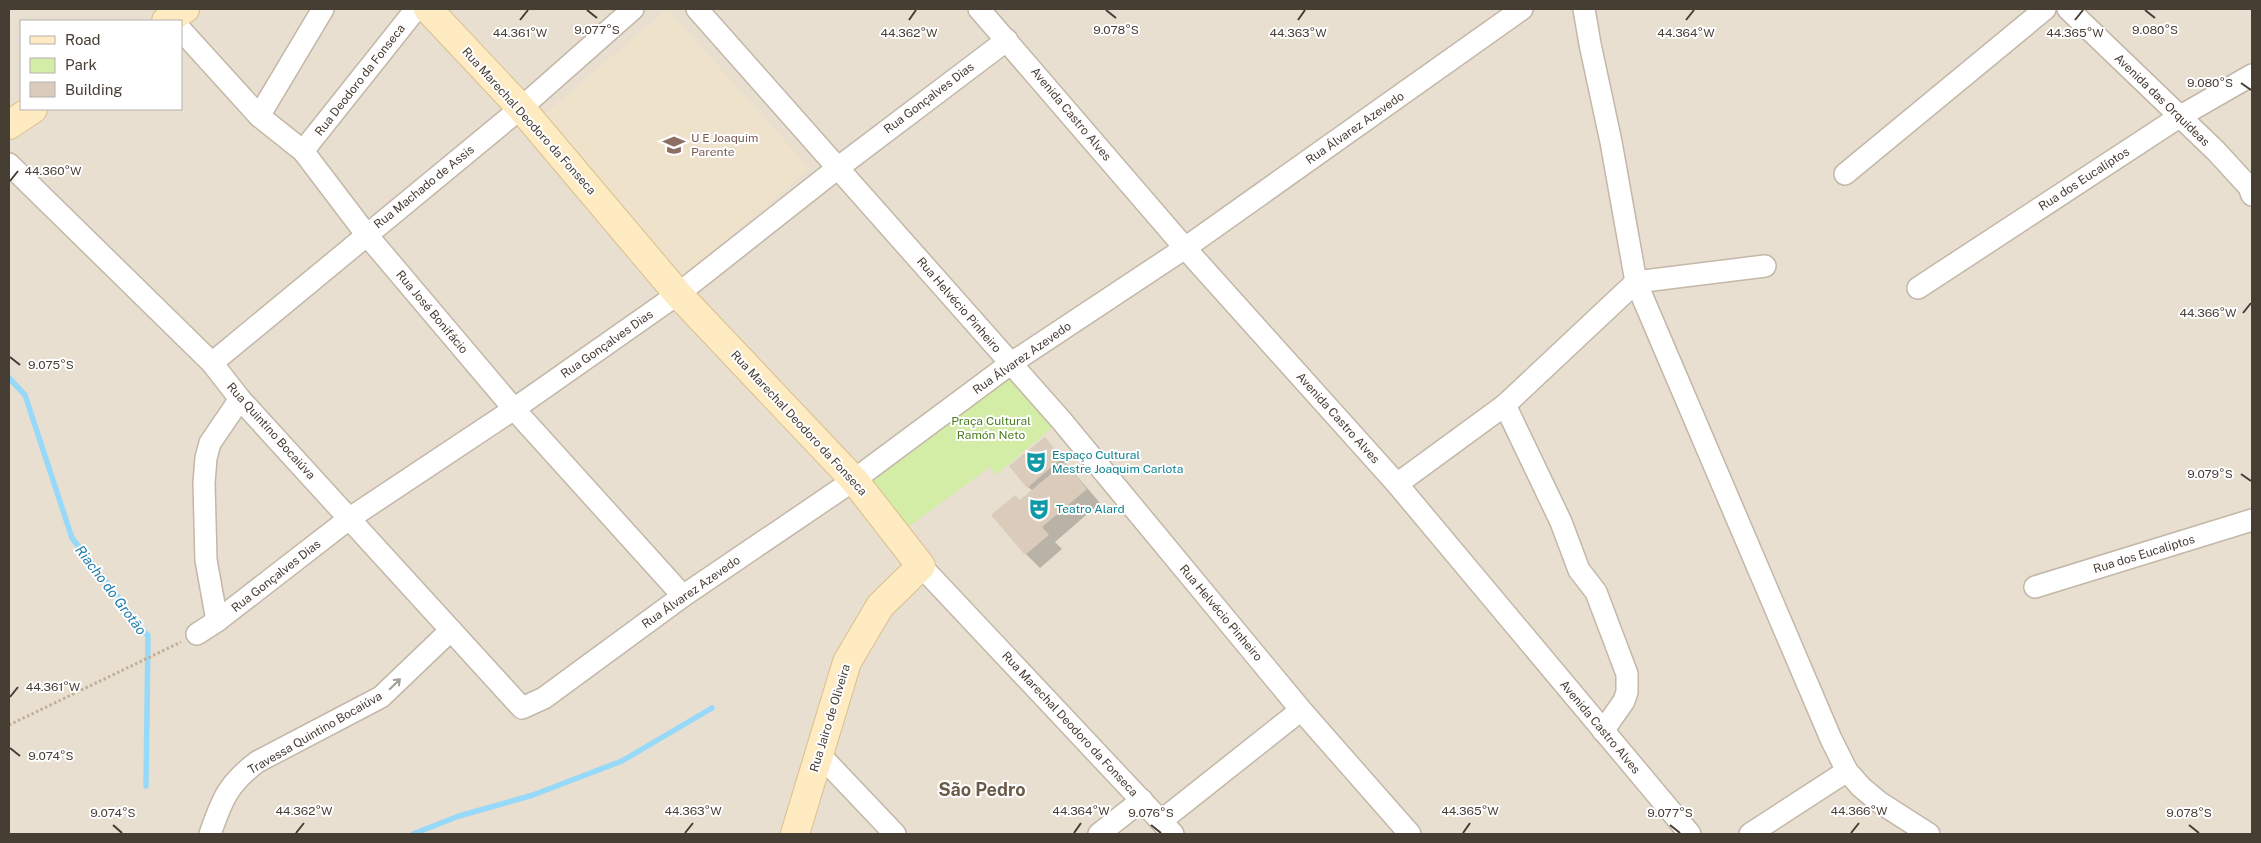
<svg xmlns="http://www.w3.org/2000/svg" width="2261" height="843" viewBox="0 0 2261 843" font-family="'Public Sans',sans-serif">
  <rect width="100%" height="100%" fill="#f4ede3"/>
  <!-- residential -->
  <path fill="#e8dfd0" fill-rule="evenodd" d="M 9,9 L 2252,9 L 2252,834 L 9,834 ZM 21,21 L 181,21 L 181,109 L 21,109 Z"/>
  <!-- education -->
  <path fill="#efe2cb" d="M 667,9 L 810,169 L 681,278 L 538,120 Z"/>
  <!-- green -->
  <path fill="#d3eda6" d="M 1010,364 L 1061,420 L 996,475 L 990,467 L 897,535 L 854,480 Z"/>
  <!-- shadow -->
  <path fill="#0003" d="M 1045,439 L 1100,503 L 1055,542 L 1062,549 L 1040,568 L 1026,554 L 1020,502 L 1033,491 L 1028,487 Z"/>
  <g fill="none" stroke-linecap="round" stroke-linejoin="round">
    <!-- stream -->
    <g stroke="#97d9f8" stroke-width="5.5">
      <path d="M 9,378 L 25,395 L 72,538 L 148,636 L 146,786"/>
      <path d="M 413,834 L 459,816 L 533,795 L 622,761 L 712,708"/>
    </g>
  </g>
  <!-- building -->
  <g fill="#dacbba">
    <path d="M 1045,437 L 1062,458 L 1027,488 L 1009,466 Z"/>
    <path d="M 1065,462 L 1087,489 L 1042,527 L 1049,535 L 1025,555 L 991,515 L 1015,495 L 1020,500 Z"/>
  </g>
  <g fill="none" stroke-linecap="round" stroke-linejoin="round">
    <!-- street casing -->
    <g stroke="#c3b7a8" stroke-width="24">
      <g id="street">
        <path d="M 697,9 L 1061,420 L 1301,710 L 1410,834"/>
        <path d="M 979,9 L 1185,248 L 1397,484 L 1690,834"/>
        <path d="M 1584,9 L 1590,44 L 1611,142 L 1636,282 L 1831,739 L 1847,771 L 1861,787 L 1879,802 L 1929,834"/>
        <path d="M 2068,9 L 2216,151 L 2249,187 L 2252,195"/>
        <path d="M 181,30 L 259,116 L 303,151 L 366,234 L 514,409 L 683,596"/>
        <path d="M 259,116 L 323,9"/>
        <path d="M 303,151 L 416,9"/>
        <path d="M 9,164 L 212,363 L 240,399 L 522,708 L 544,698 L 683,596 L 854,480 L 1010,364 L 1185,248 L 1522,9"/>
        <path d="M 1845,174 L 2045,9"/>
        <path d="M 1918,288 L 2179,117 L 2252,75"/>
        <path d="M 212,363 L 521,108 L 633,9"/>
        <path d="M 1505,405 L 1561,522 L 1579,570 L 1596,592 L 1627,674 L 1627,692 L 1624,701 L 1603,731"/>
        <path d="M 1397,484 L 1505,405 L 1636,282 L 1765,266"/>
        <path d="M 921,566 L 1173,834"/>
        <path d="M 2035,587 L 2252,520"/>
        <path d="M 217,621 L 206,560 L 204,483 L 206,458 L 210,443 L 240,399"/>
        <path d="M 197,634 L 217,621 L 350,518 L 514,409 L 678,294 L 839,167 L 1007,40"/>
        <path d="M 819,754 L 895,834"/>
        <path d="M 1161,821 L 1301,710"/>
        <path d="M 210,834 C 222,800 227,785 257,762 L 381,697 L 451,630"/>
        <path d="M 1099,834 L 1142,800"/>
        <path d="M 1750,834 L 1847,771"/>
      </g>
    </g>
    <!-- secondary casing -->
    <g stroke="#d9bf8d" stroke-width="30">
      <g id="secondary">
        <path d="M 428,9 L 521,108 L 678,294 L 854,480 L 921,566 L 880,606 L 847,662 L 795,834"/>
        <path d="M 166,21 L 185,9"/>
        <path d="M 9,125 L 33,109"/>
      </g>
    </g>
    <!-- path -->
    <path stroke="#c4af94" stroke-width="3" stroke-dasharray="2.5 2.5" stroke-linecap="butt" d="M 9,725 L 181,642"/>
    <!-- street -->
    <use href="#street" stroke="#fff" stroke-width="21"/>
    <!-- secondary -->
    <use href="#secondary" stroke="#ffebc2" stroke-width="28"/>
  </g>
  <!-- one-way arrows -->
  <defs><path id="oneway-shaft" d="M-6 0H5M1.5-3L5.5 0L1.5 3" fill="none" stroke-width="1.6" stroke-linecap="round" stroke-linejoin="round" transform="scale(1.25)"/></defs>
  <use stroke="#a29e99" href="#oneway-shaft" transform="translate(395 684) rotate(-44)"/>
  <!-- ticks -->
  <path fill="none" stroke="#463d33" stroke-width="2" d="M 587,10 L 597,18M 1106,10 L 1116,18M 2145,10 L 2155,18M 520,20 L 528,10M 909,20 L 916,10M 1298,20 L 1305,10M 1686,20 L 1694,10M 2075,20 L 2083,10M 2241,83 L 2251,90M 10,181 L 18,171M 2243,313 L 2251,303M 10,357 L 20,365M 2241,474 L 2251,481M 10,697 L 18,687M 10,748 L 20,756M 113,825 L 122,833M 1151,825 L 1161,833M 1670,825 L 1680,833M 2189,825 L 2199,833M 296,833 L 304,823M 685,833 L 693,823M 1074,833 L 1081,823M 1463,833 L 1470,823M 1851,833 L 1859,823"/>
  <!-- icons -->
  <defs>
    <g id="school-bare" transform="scale(1.725)"><path d="M0-5L7-2L0 1L-7-2ZM-4 1L0 2.5L4 1V4Q0 6-4 4Z" fill="#8d6e63" stroke="#fff" stroke-width="2.5" paint-order="stroke"/></g>
    <g id="theatre-bare" transform="scale(1.725)"><path d="M-5-5.5Q0-4 5-5.5V0Q5 5 0 6Q-5 5-5 0ZM-3.3-2.5H-1v1.5H-3.3ZM1-2.5H3.3v1.5H1ZM-2.8 1Q0 5.5 2.8 1Z" fill="#0f9aa8" stroke="#fff" stroke-width="2.5" paint-order="stroke"/></g>
  </defs>
  <g fill-rule="evenodd">
    <use href="#school-bare" x="674" y="145"/>
    <use href="#theatre-bare" x="1036" y="462"/>
    <use href="#theatre-bare" x="1039" y="509"/>
  </g>
  <g text-anchor="middle" dominant-baseline="central" stroke-width="4" stroke-linejoin="round" paint-order="stroke">
    <!-- street labels -->
    <g font-size="12" fill="#463d33" stroke="#fff">
      <text transform="translate(360 80) rotate(-52)">Rua Deodoro da Fonseca</text>
      <text transform="translate(929 98) rotate(-37)">Rua Gonçalves Dias</text>
      <text transform="translate(2162 100) rotate(44)">Avenida das Orquídeas</text>
      <text transform="translate(1071 114) rotate(50)">Avenida Castro Alves</text>
      <text transform="translate(529 121) rotate(48)">Rua Marechal Deodoro da Fonseca</text>
      <text transform="translate(1355 128) rotate(-35)">Rua Álvarez Azevedo</text>
      <text transform="translate(2084 179) rotate(-33)">Rua dos Eucalíptos</text>
      <text transform="translate(424 187) rotate(-39)">Rua Machado de Assis</text>
      <text transform="translate(959 305) rotate(49)">Rua Helvécio Pinheiro</text>
      <text transform="translate(432 312) rotate(50)">Rua José Bonifácio</text>
      <text transform="translate(607 344) rotate(-35)">Rua Gonçalves Dias</text>
      <text transform="translate(1022 358) rotate(-35)">Rua Álvarez Azevedo</text>
      <text transform="translate(1338 418) rotate(48)">Avenida Castro Alves</text>
      <text transform="translate(799 423) rotate(47)">Rua Marechal Deodoro da Fonseca</text>
      <text transform="translate(271 431) rotate(48)">Rua Quintino Bocaiúva</text>
      <text transform="translate(2144 554) rotate(-17)">Rua dos Eucaliptos</text>
      <text transform="translate(276 576) rotate(-38)">Rua Gonçalves Dias</text>
      <text transform="translate(691 592) rotate(-35)">Rua Álvarez Azevedo</text>
      <text transform="translate(1221 613) rotate(50)">Rua Helvécio Pinheiro</text>
      <text transform="translate(830 718) rotate(-73)">Rua Jairo de Oliveira</text>
      <text transform="translate(1070 724) rotate(47)">Rua Marechal Deodoro da Fonseca</text>
      <text transform="translate(1600 727) rotate(50)">Avenida Castro Alves</text>
      <text transform="translate(315 733) rotate(-30)">Travessa Quintino Bocaiúva</text>
    </g>
    <!-- education labels -->
    <g font-size="12" fill="#785e54" stroke="#fff" text-anchor="start">
      <text x="691" y="138">U E Joaquim<tspan x="691" dy="14">Parente</tspan></text>
    </g>
    <!-- park labels -->
    <g font-size="12" fill="#4b7e1f" stroke="#fff">
      <text x="991" y="421">Praça Cultural<tspan x="991" dy="14">Ramón Neto</tspan></text>
    </g>
    <!-- culture labels -->
    <g font-size="12" fill="#0d838f" stroke="#fff" text-anchor="start">
      <text x="1052" y="455">Espaço Cultural<tspan x="1052" dy="14">Mestre Joaquim Carlota</tspan></text>
      <text x="1056" y="509">Teatro Alard</text>
    </g>
    <!-- water labels -->
    <g font-size="14" font-style="italic" fill="#1e7cad" stroke="#fff">
      <text transform="translate(111 590) rotate(53)">Riacho do Grotão</text>
    </g>
    <!-- district labels -->
    <g font-size="18" font-weight="bold" fill="#6a5a48" stroke="#fff">
      <text x="982" y="789">São Pedro</text>
    </g>
  </g>
  <g font-size="12" text-anchor="middle" fill="#463d33" stroke="#fff" stroke-width="4" stroke-linejoin="round" paint-order="stroke">
    <text x="597" y="34">9.077°S</text>
    <text x="1116" y="34">9.078°S</text>
    <text x="2155" y="34">9.080°S</text>
    <text x="520" y="37">44.361°W</text>
    <text x="909" y="37">44.362°W</text>
    <text x="1298" y="37">44.363°W</text>
    <text x="1686" y="37">44.364°W</text>
    <text x="2075" y="37">44.365°W</text>
    <text x="2210" y="87">9.080°S</text>
    <text x="53" y="175">44.360°W</text>
    <text x="2208" y="317">44.366°W</text>
    <text x="51" y="369">9.075°S</text>
    <text x="2210" y="478">9.079°S</text>
    <text x="53" y="691">44.361°W</text>
    <text x="51" y="760">9.074°S</text>
    <text x="304" y="815">44.362°W</text>
    <text x="693" y="815">44.363°W</text>
    <text x="1081" y="815">44.364°W</text>
    <text x="1470" y="815">44.365°W</text>
    <text x="1859" y="815">44.366°W</text>
    <text x="113" y="817">9.074°S</text>
    <text x="1151" y="817">9.076°S</text>
    <text x="1670" y="817">9.077°S</text>
    <text x="2189" y="817">9.078°S</text>
  </g>
  <!-- border -->
  <rect width="2261" height="843" fill="none" stroke="#463d33" stroke-width="20"/>
  <!-- legend -->
  <rect x="20" y="20" width="162" height="90" fill="#ffffff" stroke="#b5b1ad"/>
  <rect x="30" y="36" width="25" height="8" fill="#ffebc2" stroke="#b5b1ad"/>
  <text x="65" y="45" font-size="15" fill="#463d33">Road</text>
  <rect x="30" y="58" width="25" height="15" fill="#d3eda6" stroke="#b5b1ad"/>
  <text x="65" y="70" font-size="15" fill="#463d33">Park</text>
  <rect x="30" y="82" width="25" height="15" fill="#dacbba" stroke="#b5b1ad"/>
  <text x="65" y="95" font-size="15" fill="#463d33">Building</text>
</svg>
